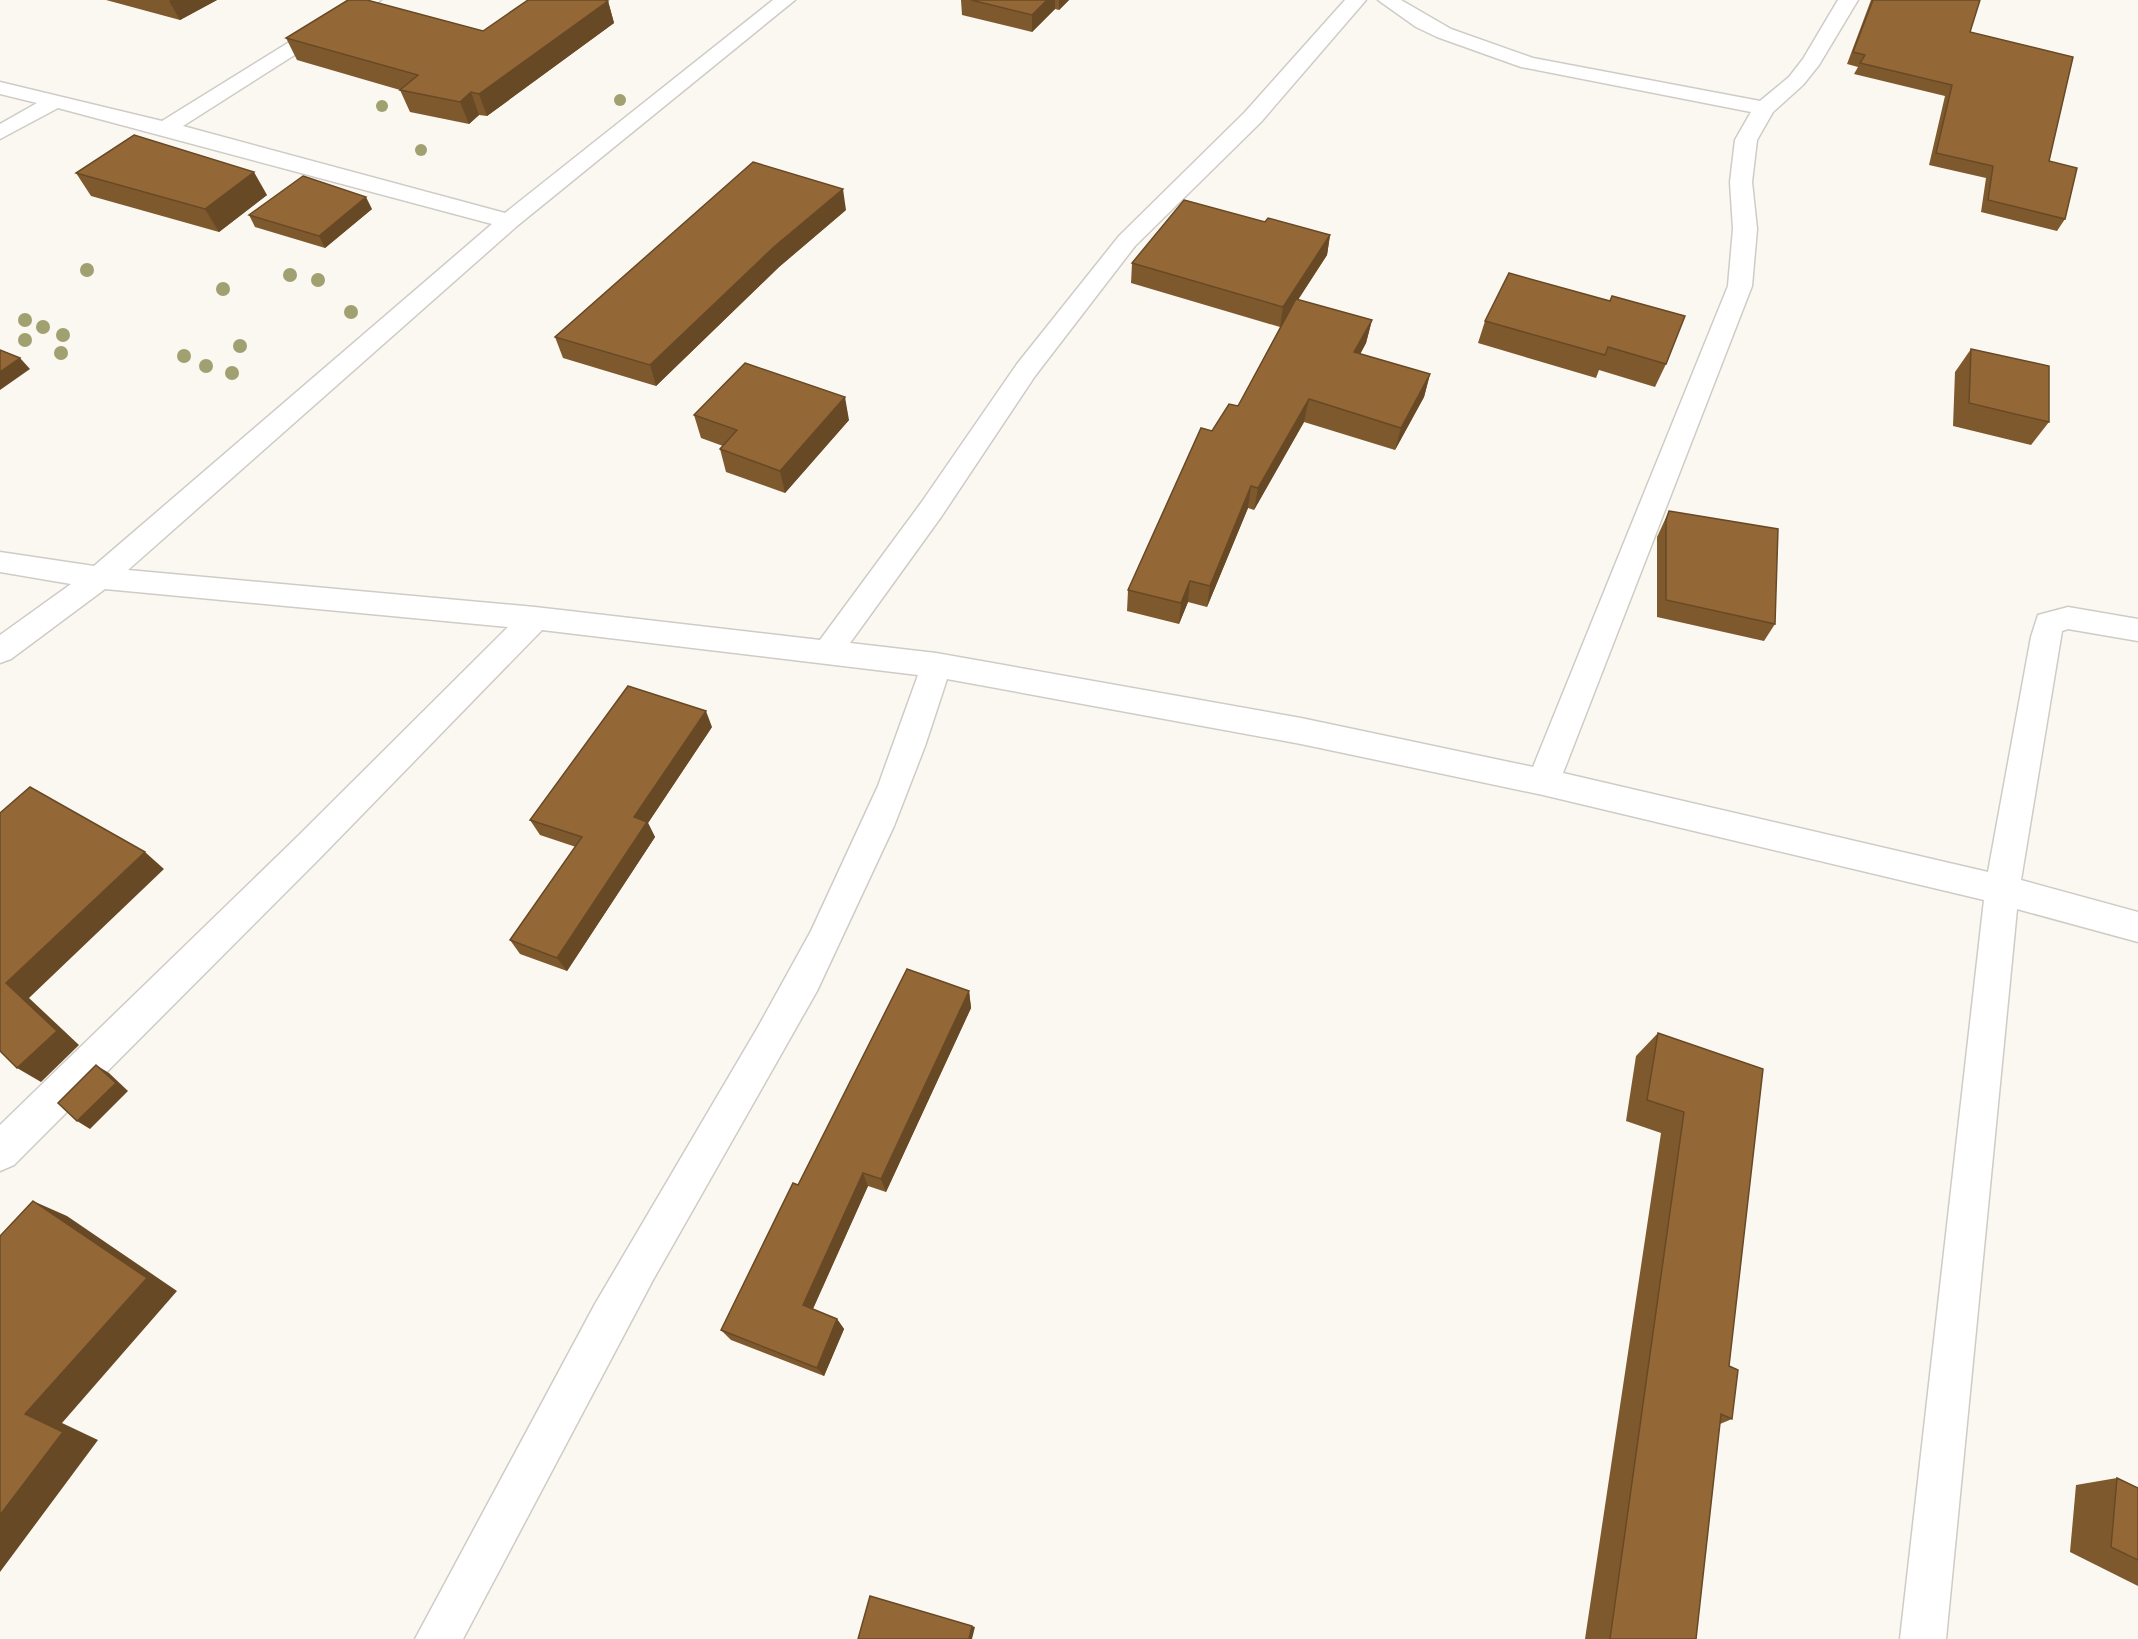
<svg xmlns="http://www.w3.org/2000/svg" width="2138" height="1639" viewBox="0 0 2138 1639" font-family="'Times New Roman',serif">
  <rect width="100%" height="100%" fill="#fbf8f2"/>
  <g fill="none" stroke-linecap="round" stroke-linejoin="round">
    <!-- street casing -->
    <g stroke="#cfccc7" stroke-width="3">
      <path id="street" d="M 357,0 L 381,0 L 183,126 L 505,213 L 773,0 L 795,0 L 517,226 L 128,570 L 535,607 L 820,640 L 921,503 L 1017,364 L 1119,236 L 1245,112 L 1345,0 L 1366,0 L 1261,122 L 1135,246 L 1035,376 L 941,517 L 850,643 L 936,653 L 1301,718 L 1533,767 L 1728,286 L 1733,229 L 1730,182 L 1735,140 L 1751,112 L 1521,67 L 1437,37 L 1416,27 L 1378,0 L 1401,0 L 1451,29 L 1533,58 L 1760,101 L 1789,77 L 1803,59 L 1838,0 L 1858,0 L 1819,65 L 1803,85 L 1773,112 L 1757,140 L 1752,182 L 1757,229 L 1752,286 L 1563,773 L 1988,872 L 2031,637 L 2038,615 L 2068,607 L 2138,619 L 2138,641 L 2068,629 L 2062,631 L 2061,637 L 2021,880 L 2138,912 L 2138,942 L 2017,909 L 1946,1639 L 1900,1639 L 1984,900 L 1543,795 L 1301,744 L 947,679 L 925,746 L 894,826 L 817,991 L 653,1280 L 463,1639 L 415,1639 L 595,1304 L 758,1027 L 811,931 L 878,786 L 918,675 L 542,630 L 322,856 L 14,1165 L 0,1171 L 0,1125 L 298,836 L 508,627 L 105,589 L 11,659 L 0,663 L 0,635 L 71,584 L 0,572 L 0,552 L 94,566 L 492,224 L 58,108 L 0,139 L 0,124 L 37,103 L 0,94 L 0,82 L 162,121 Z"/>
    </g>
    <!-- street -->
    <use href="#street" fill="#fff" fill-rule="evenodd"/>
  </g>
  <!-- trees -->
  <g fill="#a0a071">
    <circle cx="620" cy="100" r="6"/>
    <circle cx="382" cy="106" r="6"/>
    <circle cx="421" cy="150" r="6"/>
    <circle cx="87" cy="270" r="7"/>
    <circle cx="290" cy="275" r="7"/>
    <circle cx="318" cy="280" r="7"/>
    <circle cx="223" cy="289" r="7"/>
    <circle cx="351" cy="312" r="7"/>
    <circle cx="25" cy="320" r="7"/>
    <circle cx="43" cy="327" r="7"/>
    <circle cx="63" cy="335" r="7"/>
    <circle cx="25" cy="340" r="7"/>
    <circle cx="240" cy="346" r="7"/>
    <circle cx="61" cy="353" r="7"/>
    <circle cx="184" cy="356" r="7"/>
    <circle cx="206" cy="366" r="7"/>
    <circle cx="232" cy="373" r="7"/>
  </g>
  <!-- wall -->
  <g fill="#7f592e">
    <path d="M 106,0 L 217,0 L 180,20 Z"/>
    <path d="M 961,0 L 1069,0 L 1059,10 L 1055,9 L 1032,32 L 962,15 Z"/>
    <path d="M 1871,0 L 1980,0 L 1970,32 L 2049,161 L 2065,219 L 2057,231 L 1981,212 L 1986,178 L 1929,165 L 1945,96 L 1854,74 L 1858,67 L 1847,64 Z"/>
    <path d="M 608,1 L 614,23 L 487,116 L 479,115 L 469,124 L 410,112 L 400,90 L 297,60 L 286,38 L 483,31 Z"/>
    <path d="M 76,173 L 267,195 L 219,232 L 91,196 Z"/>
    <path d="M 372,209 L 325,248 L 255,227 L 249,215 Z"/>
    <path d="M 846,210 L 779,267 L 656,386 L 563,358 L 555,337 Z"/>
    <path d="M 1265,222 L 1330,235 L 1327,255 L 1298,300 L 1372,320 L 1366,343 L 1360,354 L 1430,374 L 1424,397 L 1395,450 L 1304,422 L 1254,510 L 1248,508 L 1207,607 L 1188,602 L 1179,624 L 1127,611 L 1128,590 L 1212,431 L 1238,406 L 1280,327 L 1131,283 L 1132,263 Z"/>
    <path d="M 1610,301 L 1666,364 L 1655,387 L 1599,370 L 1596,378 L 1478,343 L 1485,321 Z"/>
    <path d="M 1971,349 L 2049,422 L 2031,445 L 1953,426 L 1955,372 Z"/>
    <path d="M 694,415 L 849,420 L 785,493 L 726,472 L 720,449 L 723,446 L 701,438 Z"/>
    <path d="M 1669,511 L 1775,624 L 1764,641 L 1657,617 L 1657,537 Z"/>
    <path d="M 712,727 L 648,823 L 655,837 L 567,971 L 520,954 L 510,940 L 576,847 L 540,835 L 530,820 Z"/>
    <path d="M 969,991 L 971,1008 L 886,1192 L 868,1186 L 813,1309 L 837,1319 L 844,1329 L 824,1376 L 731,1340 L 721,1330 L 798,1185 Z"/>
    <path d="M 1658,1033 L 1763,1069 L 1729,1366 L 1732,1419 L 1720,1424 L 1696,1639 L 1585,1639 L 1661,1133 L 1626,1121 L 1636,1056 Z"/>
    <path d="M 2117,1478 L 2138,1488 L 2138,1586 L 2070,1552 L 2076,1485 Z"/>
  </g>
  <!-- shaded-wall -->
  <g fill="#684926">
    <path d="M 171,0 L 217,0 L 180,20 L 169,1 Z"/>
    <path d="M 1047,0 L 1055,0 L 1055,9 L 1032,32 L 1032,15 Z"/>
    <path d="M 1059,0 L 1069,0 L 1059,10 Z"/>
    <path d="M 608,1 L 614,23 L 487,116 L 479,94 Z"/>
    <path d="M 471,92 L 479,115 L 469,124 L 460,102 Z"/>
    <path d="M 254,172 L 267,195 L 219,232 L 205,209 Z"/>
    <path d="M 843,189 L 846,210 L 779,267 L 656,386 L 650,365 L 775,246 Z"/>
    <path d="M 366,197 L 372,209 L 325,248 L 319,236 Z"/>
    <path d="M 1330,235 L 1327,255 L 1280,327 L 1283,307 Z"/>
    <path d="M 1372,320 L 1366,343 L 1349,375 L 1354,352 Z"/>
    <path d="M 20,358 L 30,369 L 0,390 L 0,372 Z"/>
    <path d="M 1430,374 L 1424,397 L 1395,450 L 1401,428 Z"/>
    <path d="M 845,397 L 849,420 L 785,493 L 780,471 Z"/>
    <path d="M 1309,399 L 1304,422 L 1254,510 L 1258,488 Z"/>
    <path d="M 1251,486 L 1248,508 L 1207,607 L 1210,586 Z"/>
    <path d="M 1190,581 L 1188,602 L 1179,624 L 1181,603 Z"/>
    <path d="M 706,711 L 712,727 L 648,823 L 655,837 L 567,971 L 557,958 L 634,817 Z"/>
    <path d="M 145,852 L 164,869 L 29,998 L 79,1045 L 41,1082 L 17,1068 L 6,983 Z"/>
    <path d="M 969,991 L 971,1008 L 886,1192 L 881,1179 Z"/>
    <path d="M 96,1065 L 109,1073 L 128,1091 L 90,1129 L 77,1121 Z"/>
    <path d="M 863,1173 L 868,1186 L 810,1315 L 803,1305 Z"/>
    <path d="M 33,1201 L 67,1216 L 177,1291 L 62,1423 L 98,1440 L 0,1572 L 0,1515 Z"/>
    <path d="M 837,1319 L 844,1329 L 824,1376 L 817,1368 Z"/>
    <path d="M 972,1626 L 975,1627 L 972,1639 L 969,1639 Z"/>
  </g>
  <!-- building -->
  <g fill="#946836" stroke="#684926" stroke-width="1.5">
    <path d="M 348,0 L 367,0 L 483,31 L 528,0 L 605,0 L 608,1 L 479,94 L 471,92 L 460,102 L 400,90 L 418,75 L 286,38 Z"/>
    <path d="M 971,0 L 1047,0 L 1032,15 Z"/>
    <path d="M 1873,0 L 1980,0 L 1970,32 L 2073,57 L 2049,161 L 2077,168 L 2065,219 L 1988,200 L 1993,166 L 1936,153 L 1952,85 L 1860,63 L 1865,55 L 1853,52 Z"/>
    <path d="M 134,135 L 254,172 L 205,209 L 76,173 Z"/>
    <path d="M 753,162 L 843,189 L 775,246 L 650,365 L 555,337 Z"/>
    <path d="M 303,176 L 366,197 L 319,236 L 249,215 Z"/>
    <path d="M 1184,200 L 1265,222 L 1268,218 L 1330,235 L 1283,307 L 1132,263 Z"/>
    <path d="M 1509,273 L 1610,301 L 1612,296 L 1685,316 L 1666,364 L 1608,347 L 1605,355 L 1485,321 Z"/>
    <path d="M 1296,299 L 1372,320 L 1354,352 L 1430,374 L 1401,428 L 1309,399 L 1258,488 L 1251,486 L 1210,586 L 1190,581 L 1181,603 L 1128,590 L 1201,428 L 1212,431 L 1229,404 L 1238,406 Z"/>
    <path d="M 1971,349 L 2049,366 L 2049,422 L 1969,403 Z"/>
    <path d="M 0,350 L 20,358 L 0,372 Z"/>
    <path d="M 745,363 L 845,397 L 780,471 L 720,449 L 737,430 L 694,415 Z"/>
    <path d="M 1669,511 L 1778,529 L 1775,624 L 1666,600 L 1666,520 Z"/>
    <path d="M 628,686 L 706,711 L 634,817 L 647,822 L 557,958 L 510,940 L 582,837 L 530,820 Z"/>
    <path d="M 30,787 L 145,852 L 6,983 L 57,1031 L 17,1068 L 0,1051 L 0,813 Z"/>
    <path d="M 907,969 L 969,991 L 881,1179 L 863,1173 L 803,1305 L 837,1319 L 817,1368 L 721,1330 L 793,1183 L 798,1185 Z"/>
    <path d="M 1658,1033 L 1763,1069 L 1729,1366 L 1738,1370 L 1732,1419 L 1721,1414 L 1696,1639 L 1610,1639 L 1684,1112 L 1647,1100 Z"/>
    <path d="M 96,1065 L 116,1083 L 77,1121 L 58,1103 Z"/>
    <path d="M 33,1201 L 147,1278 L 25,1414 L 63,1432 L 0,1515 L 0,1236 Z"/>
    <path d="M 2117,1478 L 2138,1488 L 2138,1560 L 2111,1547 Z"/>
    <path d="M 870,1596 L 972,1626 L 969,1639 L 858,1639 Z"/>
  </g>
</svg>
